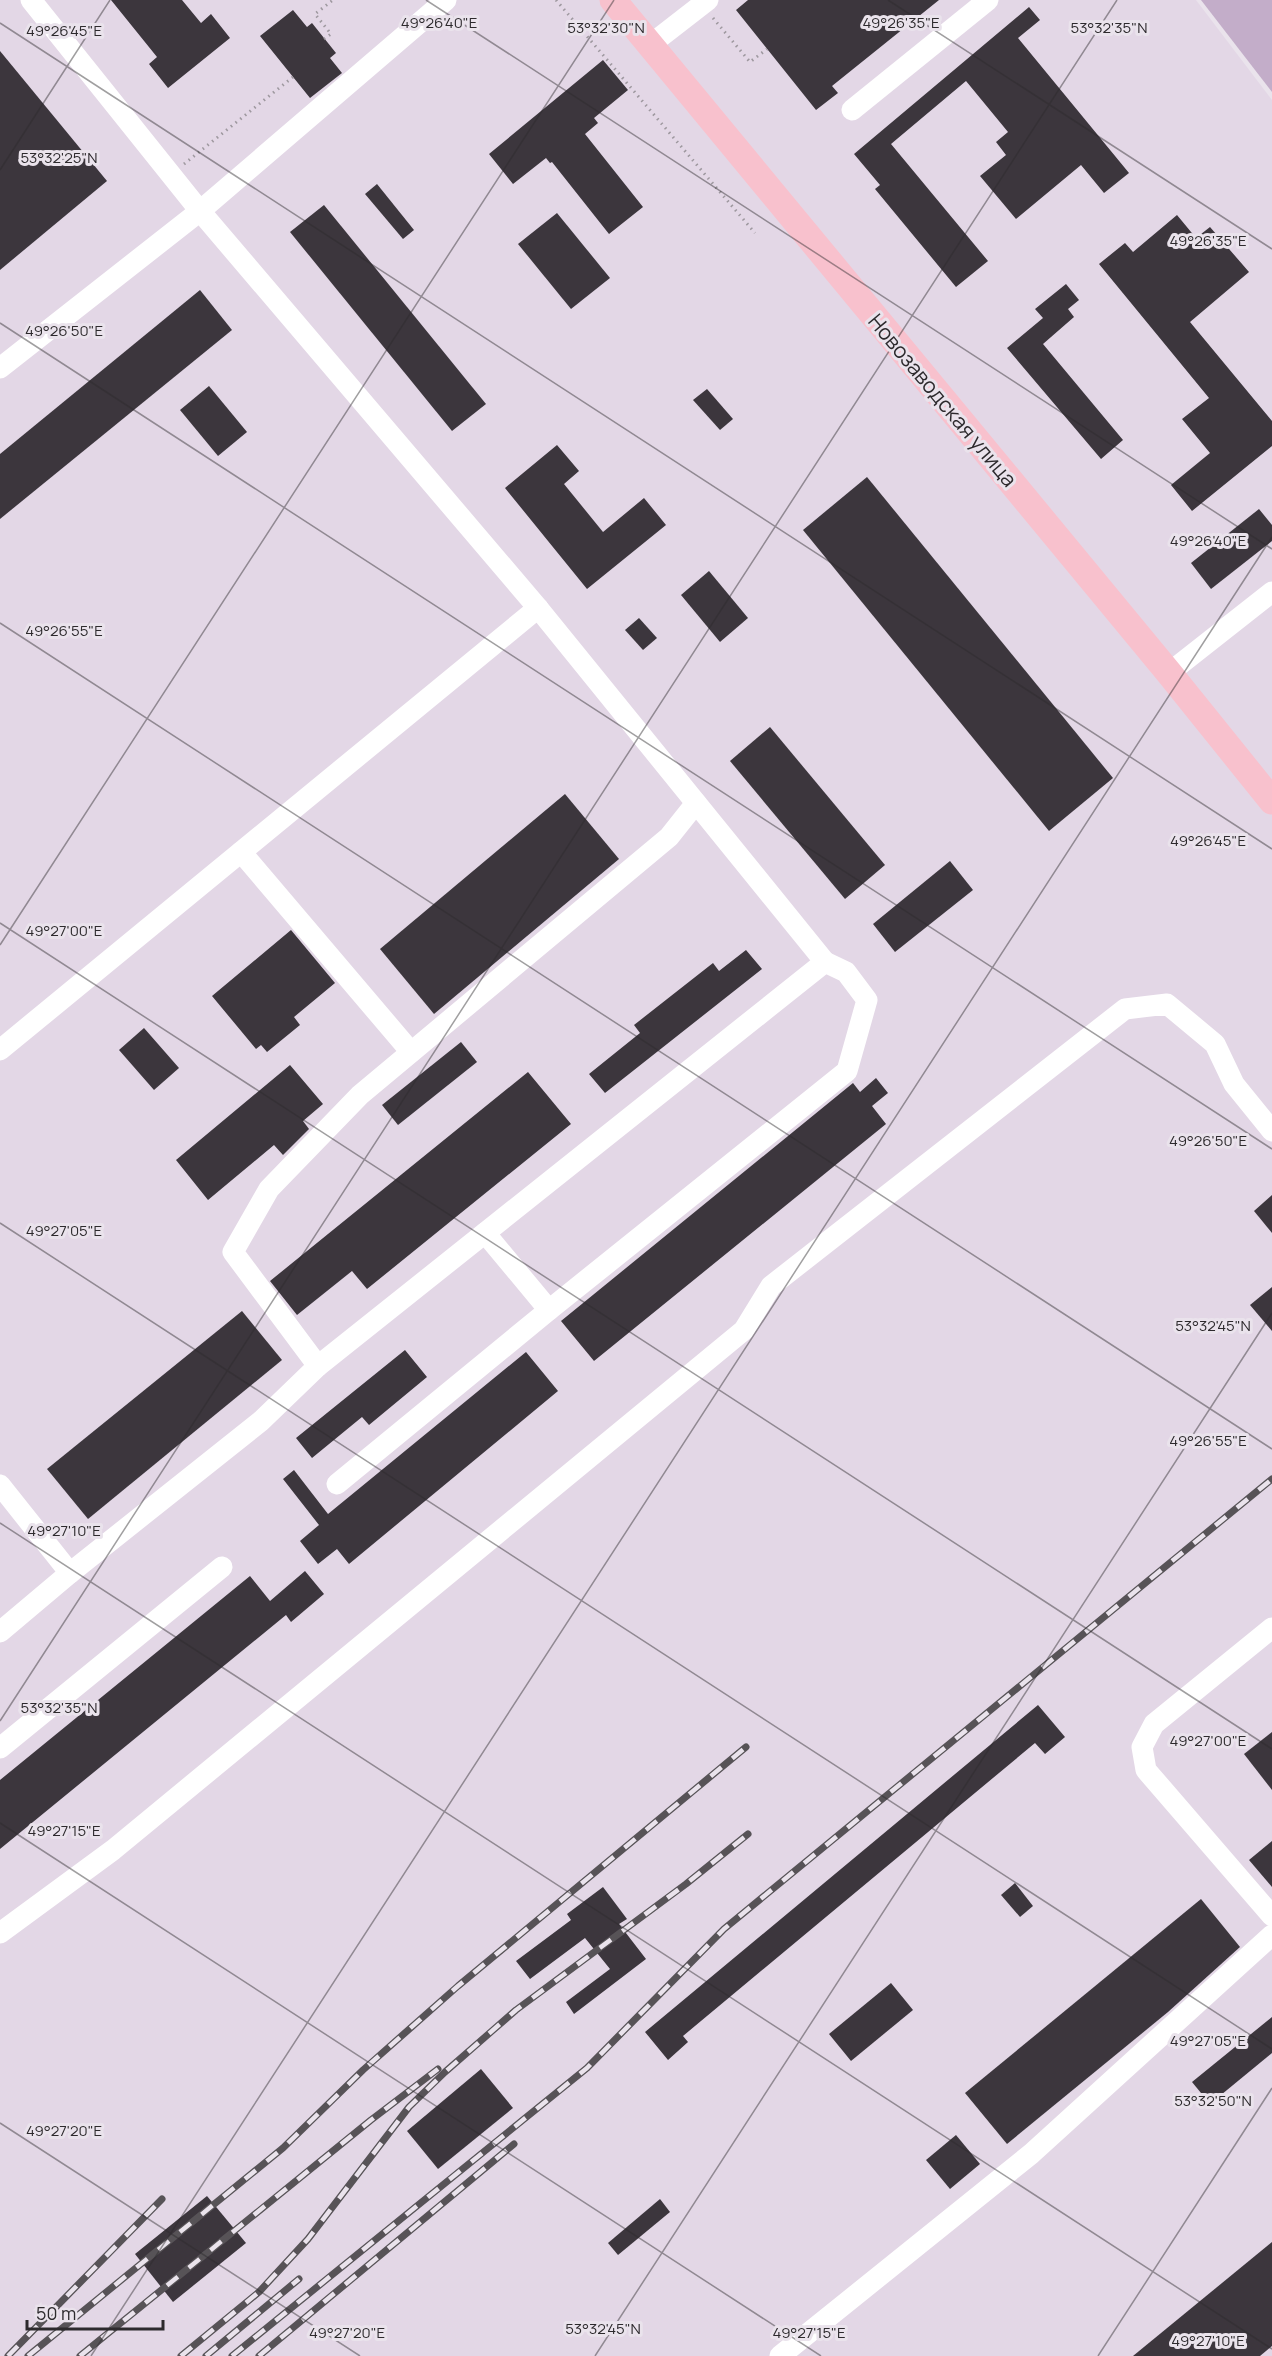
<svg xmlns="http://www.w3.org/2000/svg" width="1272" height="2356" viewBox="0 0 1272 2356" font-family="Manrope,sans-serif">
  <rect width="100%" height="100%" fill="#eae3ec"/>
  <!-- built -->
  <g fill="#e3d7e6">
    <path d="M 0,0 L 611,0 L 1272,814 L 1272,2356 L 0,2356 Z"/>
    <path d="M 621,0 L 1196,0 L 1272,100 L 1272,586 L 1171,668 Z"/>
    <path d="M 1272,596 L 1272,792 L 1176,672 Z"/>
  </g>
  <!-- green -->
  <path fill="#c3adc9" d="M 1201,0 L 1272,0 L 1272,92 Z"/>
  <!-- building -->
  <g fill="#3c363d">
    <path d="M 111,0 L 182,0 L 201,23 L 211,14 L 230,38 L 168,88 L 149,64 L 157,57 Z"/>
    <path d="M 748,0 L 939,0 L 832,86 L 838,93 L 816,110 L 736,10 Z"/>
    <path d="M 1029,7 L 1040,20 L 1018,38 L 1129,173 L 1104,193 L 1081,165 L 1016,219 L 980,176 L 1006,155 L 996,142 L 1008,132 L 966,81 L 891,144 L 988,261 L 956,287 L 875,189 L 880,185 L 854,154 Z"/>
    <path d="M 293,10 L 307,27 L 312,23 L 336,53 L 330,58 L 342,73 L 310,98 L 260,36 Z"/>
    <path d="M 0,51 L 107,181 L 0,270 Z"/>
    <path d="M 603,60 L 628,90 L 594,118 L 598,123 L 585,134 L 643,207 L 609,234 L 552,162 L 550,163 L 546,158 L 513,184 L 489,154 Z"/>
    <path d="M 377,184 L 414,230 L 403,239 L 365,194 Z"/>
    <path d="M 324,205 L 486,404 L 452,431 L 290,232 Z"/>
    <path d="M 557,213 L 610,278 L 571,309 L 518,244 Z"/>
    <path d="M 1177,215 L 1196,238 L 1210,227 L 1249,272 L 1190,322 L 1272,421 L 1272,446 L 1192,511 L 1171,485 L 1210,453 L 1182,419 L 1209,398 L 1099,264 L 1125,243 L 1133,252 Z"/>
    <path d="M 1066,284 L 1079,300 L 1068,309 L 1074,317 L 1043,344 L 1123,440 L 1101,459 L 1007,348 L 1043,318 L 1035,309 Z"/>
    <path d="M 200,290 L 232,330 L 0,519 L 0,454 Z"/>
    <path d="M 209,386 L 247,432 L 218,456 L 180,410 Z"/>
    <path d="M 707,389 L 733,419 L 720,430 L 693,400 Z"/>
    <path d="M 557,445 L 579,471 L 564,484 L 603,532 L 644,498 L 666,525 L 587,589 L 505,488 Z"/>
    <path d="M 867,477 L 1113,778 L 1049,831 L 803,530 Z"/>
    <path d="M 1259,509 L 1272,525 L 1272,541 L 1211,589 L 1191,563 Z"/>
    <path d="M 709,571 L 748,618 L 720,642 L 681,595 Z"/>
    <path d="M 639,618 L 657,638 L 643,650 L 625,630 Z"/>
    <path d="M 770,727 L 885,865 L 845,899 L 730,761 Z"/>
    <path d="M 565,794 L 619,859 L 434,1014 L 380,949 Z"/>
    <path d="M 950,861 L 973,890 L 895,952 L 873,924 Z"/>
    <path d="M 291,930 L 335,983 L 294,1017 L 300,1025 L 267,1052 L 261,1045 L 256,1049 L 212,996 Z"/>
    <path d="M 746,950 L 762,969 L 605,1093 L 589,1074 L 640,1033 L 634,1025 L 713,963 L 719,971 Z"/>
    <path d="M 144,1028 L 179,1068 L 154,1090 L 119,1050 Z"/>
    <path d="M 461,1042 L 477,1062 L 398,1125 L 382,1105 Z"/>
    <path d="M 290,1065 L 323,1104 L 303,1121 L 309,1129 L 283,1155 L 274,1145 L 208,1200 L 176,1160 Z"/>
    <path d="M 528,1072 L 571,1124 L 367,1289 L 352,1271 L 297,1315 L 270,1281 Z"/>
    <path d="M 876,1078 L 888,1093 L 872,1106 L 886,1124 L 594,1361 L 561,1321 L 853,1083 L 860,1092 Z"/>
    <path d="M 1272,1195 L 1272,1233 L 1254,1211 Z"/>
    <path d="M 1272,1287 L 1272,1331 L 1250,1305 Z"/>
    <path d="M 242,1311 L 282,1360 L 88,1519 L 47,1469 Z"/>
    <path d="M 405,1350 L 427,1377 L 369,1425 L 362,1417 L 312,1458 L 296,1438 Z"/>
    <path d="M 526,1352 L 558,1391 L 349,1564 L 337,1549 L 318,1564 L 300,1541 L 319,1525 L 283,1479 L 294,1470 L 328,1514 Z"/>
    <path d="M 305,1571 L 324,1594 L 291,1622 L 286,1615 L 0,1849 L 0,1780 L 250,1576 L 270,1601 Z"/>
    <path d="M 1038,1705 L 1065,1737 L 1045,1754 L 1035,1743 L 683,2036 L 688,2042 L 668,2060 L 645,2032 Z"/>
    <path d="M 1272,1732 L 1272,1790 L 1244,1754 Z"/>
    <path d="M 1272,1841 L 1272,1887 L 1249,1860 Z"/>
    <path d="M 1015,1883 L 1033,1906 L 1020,1917 L 1001,1895 Z"/>
    <path d="M 603,1887 L 627,1919 L 619,1924 L 646,1959 L 574,2014 L 566,2002 L 610,1969 L 585,1938 L 530,1979 L 516,1961 L 571,1920 L 567,1914 Z"/>
    <path d="M 1201,1899 L 1240,1947 L 1168,2012 L 1007,2144 L 965,2093 Z"/>
    <path d="M 891,1983 L 913,2010 L 851,2061 L 829,2034 Z"/>
    <path d="M 1272,2017 L 1272,2053 L 1210,2104 L 1192,2082 Z"/>
    <path d="M 481,2069 L 513,2108 L 438,2169 L 407,2131 Z"/>
    <path d="M 956,2135 L 980,2164 L 950,2189 L 926,2160 Z"/>
    <path d="M 207,2196 L 246,2243 L 173,2302 L 135,2254 Z"/>
    <path d="M 660,2199 L 670,2212 L 618,2255 L 608,2243 Z"/>
    <path d="M 1272,2242 L 1272,2346 L 1260,2356 L 1133,2356 Z"/>
  </g>
  <g fill="none" stroke-linecap="round" stroke-linejoin="round">
    <!-- path -->
    <g stroke="#9e989f" stroke-width="3" stroke-dasharray="1.5 4.5" stroke-linecap="butt">
      <path d="M 556,0 L 755,233"/>
      <path d="M 713,18 L 750,62 L 767,49"/>
      <path d="M 324,39 L 331,34 L 315,14 L 333,0"/>
      <path d="M 184,164 L 293,77"/>
    </g>
    <!-- minor -->
    <g stroke="#fff" stroke-width="21">
      <path d="M 650,45 L 708,0"/>
      <path d="M 852,110 L 988,0"/>
      <path d="M 0,368 L 200,211 L 446,0"/>
      <path d="M 1169,673 L 1272,592"/>
      <path d="M 241,852 L 411,1052"/>
      <path d="M 0,1050 L 538,608"/>
      <path d="M 485,1233 L 549,1310"/>
      <path d="M 318,1366 L 233,1252 L 269,1189 L 360,1095 L 669,837 L 696,803"/>
      <path d="M 337,1484 L 549,1310 L 847,1071 L 867,1000 L 846,972 L 825,962"/>
      <path d="M 0,1485 L 70,1573"/>
      <path d="M 1272,1628 L 1154,1724 L 1142,1747 L 1146,1770 L 1272,1916"/>
      <path d="M 0,1632 L 70,1573 L 261,1421 L 318,1366 L 825,962 L 538,608 L 200,211 L 31,0"/>
      <path d="M 0,1748 L 222,1567"/>
      <path d="M 0,1933 L 113,1850 L 744,1330 L 771,1286 L 1125,1009 L 1167,1004 L 1215,1044 L 1234,1084 L 1272,1131"/>
      <path d="M 780,2356 L 1031,2154 L 1272,1935"/>
    </g>
    <!-- major -->
    <path stroke="#f8c1cd" stroke-width="27" d="M 613,0 L 1169,673 L 1272,801"/>
    <!-- rail casing -->
    <g stroke="#575357" stroke-width="7">
      <g id="rail">
        <path d="M 8,2356 L 162,2199"/>
        <path d="M 28,2356 L 283,2148 L 363,2070 L 458,1986 L 746,1747"/>
        <path d="M 80,2356 L 371,2120 L 438,2069"/>
        <path d="M 181,2356 L 259,2292 L 308,2239 L 409,2107 L 445,2072 L 516,2010 L 686,1884 L 748,1834"/>
        <path d="M 206,2356 L 299,2279"/>
        <path d="M 232,2356 L 587,2068 L 724,1929 L 1272,1479"/>
        <path d="M 259,2356 L 514,2144"/>
      </g>
    </g>
    <!-- rail -->
    <use href="#rail" stroke="#eae3ec" stroke-width="4.5" stroke-dasharray="14" stroke-linecap="butt"/>
  </g>
  <!-- ticks -->
  <path fill="none" stroke="#2d2a2d" stroke-width="1.5" stroke-opacity="0.45" d="M 426,0 L 1272,549M 888,0 L 1272,249M 0,23 L 1272,849M 0,170 L 110,0M 0,323 L 1272,1149M 0,623 L 1272,1449M 0,923 L 1272,1749M 0,945 L 614,0M 0,1223 L 1272,2049M 0,1523 L 1272,2349M 0,1721 L 1117,0M 0,1823 L 821,2356M 0,2123 L 360,2356M 91,2356 L 1272,537M 595,2356 L 1272,1313M 1098,2356 L 1272,2088"/>
  <g text-anchor="middle" dominant-baseline="central" stroke-width="6" stroke-linejoin="round" paint-order="stroke">
    <!-- street labels -->
    <g font-size="21" fill="#2d2a2d" stroke="#eae3ec">
      <text transform="translate(943 400) rotate(50)">Новозаводская улица</text>
    </g>
  </g>
  <g font-size="15" text-anchor="middle" fill="#2d2a2d" stroke="#eae3ec" stroke-width="6" stroke-linejoin="round" paint-order="stroke">
    <text x="439" y="28">49°26'40"E</text>
    <text x="901" y="28">49°26'35"E</text>
    <text x="606" y="33">53°32'30"N</text>
    <text x="1109" y="33">53°32'35"N</text>
    <text x="64" y="36">49°26'45"E</text>
    <text x="59" y="163">53°32'25"N</text>
    <text x="1208" y="246">49°26'35"E</text>
    <text x="64" y="336">49°26'50"E</text>
    <text x="1208" y="546">49°26'40"E</text>
    <text x="64" y="636">49°26'55"E</text>
    <text x="1208" y="846">49°26'45"E</text>
    <text x="64" y="936">49°27'00"E</text>
    <text x="1208" y="1146">49°26'50"E</text>
    <text x="64" y="1236">49°27'05"E</text>
    <text x="1213" y="1331">53°32'45"N</text>
    <text x="1208" y="1446">49°26'55"E</text>
    <text x="64" y="1536">49°27'10"E</text>
    <text x="59" y="1713">53°32'35"N</text>
    <text x="1208" y="1746">49°27'00"E</text>
    <text x="64" y="1836">49°27'15"E</text>
    <text x="1208" y="2046">49°27'05"E</text>
    <text x="1213" y="2106">53°32'50"N</text>
    <text x="64" y="2136">49°27'20"E</text>
    <text x="603" y="2334">53°32'45"N</text>
    <text x="347" y="2338">49°27'20"E</text>
    <text x="809" y="2338">49°27'15"E</text>
    <text x="1208" y="2346">49°27'10"E</text>
  </g>
  <!-- scale -->
  <path d="M27 2320v9h136v-9" fill="none" stroke="#2d2a2d" stroke-width="3"/>
  <text x="36" y="2320" font-size="18" fill="#2d2a2d" stroke="#eae3ec" stroke-width="4.5" paint-order="stroke">50 m</text>
</svg>
